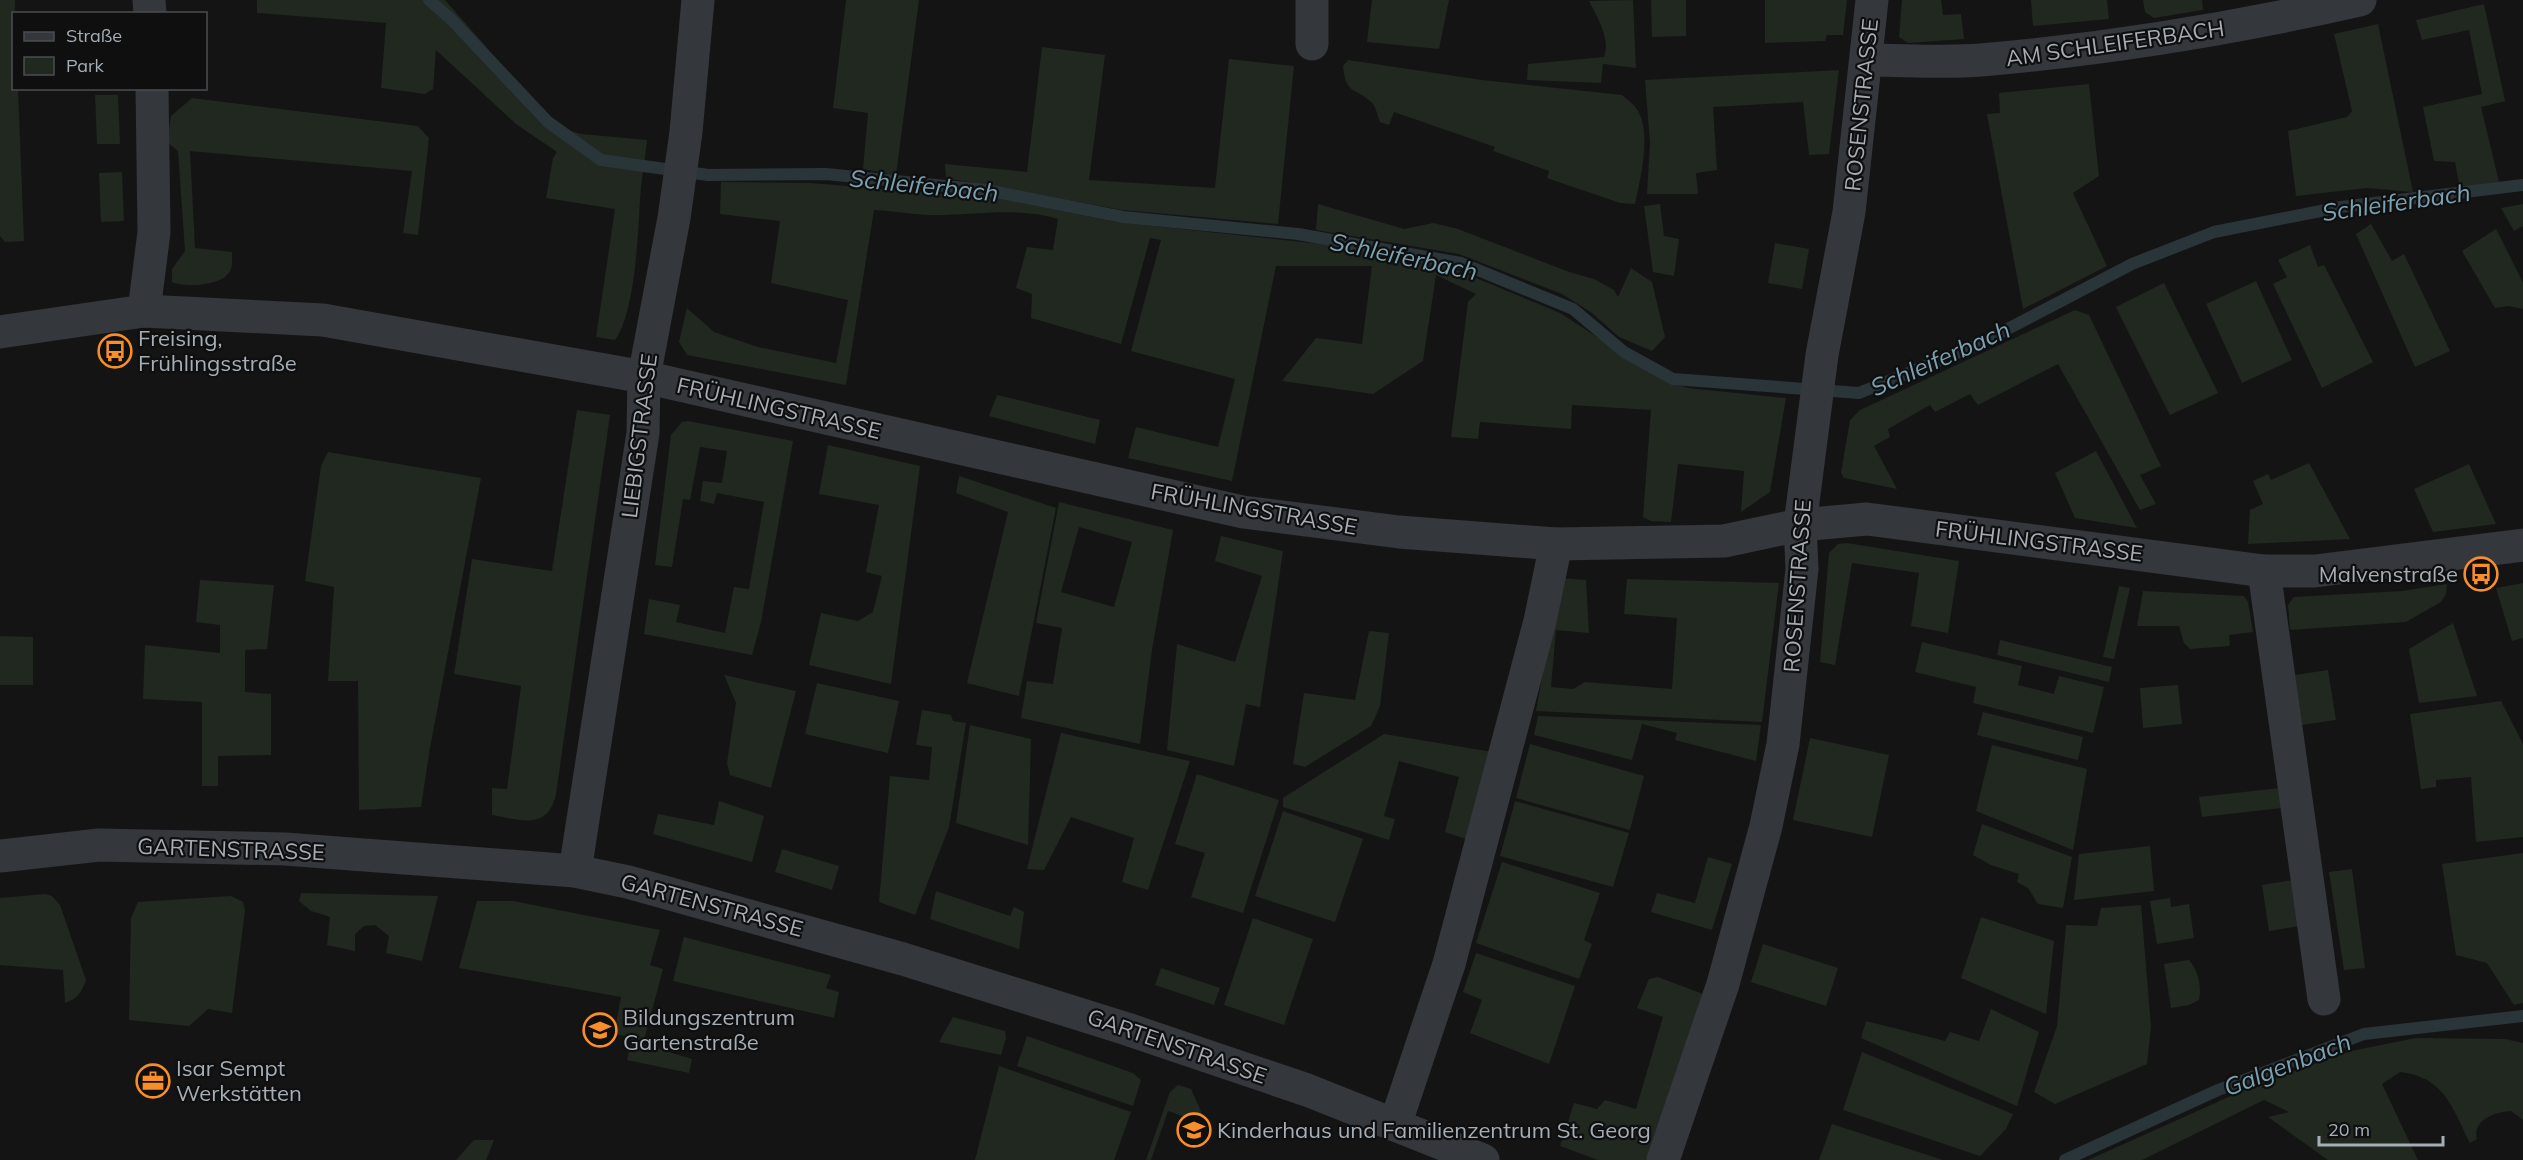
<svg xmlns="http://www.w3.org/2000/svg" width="2523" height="1160" viewBox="0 0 2523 1160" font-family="Mulish,sans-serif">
  <rect width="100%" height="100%" fill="#141415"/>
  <!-- green -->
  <g fill="#202820" fill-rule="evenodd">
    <path d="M 0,0 L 15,0 L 14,88 L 18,89 L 24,241 L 5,242 L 0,236 Z"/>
    <path d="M 257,0 L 445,0 L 538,106 L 562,129 L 582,134 L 647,140 C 645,160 641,180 640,200 C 638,235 635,313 615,340 L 596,337 L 615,209 L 546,198 L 553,158 L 557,152 L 516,124 L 436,50 L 433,89 L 425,94 L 381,88 L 386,23 L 257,13 Z"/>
    <path d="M 846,0 L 919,0 L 896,175 L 863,169 L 868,113 L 833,108 Z"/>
    <path d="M 1372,0 L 1449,0 L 1439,49 L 1367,42 Z"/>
    <path d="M 1633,0 L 1636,68 L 1603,64 L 1601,83 L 1527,80 L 1528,64 L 1604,57 C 1611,39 1597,17 1589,1 Z"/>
    <path d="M 1651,0 L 1686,0 L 1686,36 L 1652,37 Z"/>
    <path d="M 1765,0 L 1847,0 L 1843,35 L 1827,35 L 1825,41 L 1765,43 Z"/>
    <path d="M 1902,0 L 1941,0 L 1943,15 L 1961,14 L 1964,39 L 1908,43 L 1899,37 Z"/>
    <path d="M 2031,0 L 2107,0 L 2109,19 L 2033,26 Z"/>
    <path d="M 2143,0 L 2202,0 L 2203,10 L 2154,18 L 2145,12 Z"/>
    <path d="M 2484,4 L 2505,101 L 2481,107 L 2499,182 L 2460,189 L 2455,162 L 2434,161 L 2423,107 L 2482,94 L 2469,30 L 2422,40 L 2416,20 Z"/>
    <path d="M 2378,24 L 2413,192 L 2367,188 L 2296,196 L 2288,131 L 2347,117 L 2352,111 L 2334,34 Z"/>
    <path d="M 1042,47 L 1105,55 L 1089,180 L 1215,188 L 1229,59 L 1294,66 L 1278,224 L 1122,210 L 946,178 L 945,164 L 1027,172 Z"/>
    <path d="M 1348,60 L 1482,80 L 1622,95 C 1626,99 1633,103 1636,108 C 1653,130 1640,179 1635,204 L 1620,203 L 1547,178 L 1549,171 L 1493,151 L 1495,147 L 1394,112 L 1389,125 L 1380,122 C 1378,117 1376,108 1373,104 C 1356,86 1346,97 1343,66 Z"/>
    <path d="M 1839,70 L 1829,154 L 1809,155 L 1803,102 L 1713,107 L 1717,170 L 1696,173 L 1698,194 L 1647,194 L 1650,143 L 1645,80 Z"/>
    <path d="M 2089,84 L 2099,176 L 2073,193 L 2107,266 L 2023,309 L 1987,114 L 2000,113 L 1999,93 Z"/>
    <path d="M 95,95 L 118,95 L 120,144 L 97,144 Z"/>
    <path d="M 192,98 L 418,126 L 429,138 L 418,235 L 403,233 L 412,171 L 190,151 L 195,248 L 232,252 C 232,258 233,266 230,271 C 223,286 185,288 172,282 L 172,269 L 185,251 L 178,151 L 167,142 L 171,116 Z"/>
    <path d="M 122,172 L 124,221 L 101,222 L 99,173 Z"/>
    <path d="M 721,182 L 811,183 L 1003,199 L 1116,222 L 1330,245 L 1447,266 L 1560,313 L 1665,381 L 1688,388 L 1786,398 L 1770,492 L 1741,512 L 1744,471 L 1678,464 L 1671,522 L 1651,521 L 1643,517 L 1651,410 L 1572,405 L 1571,429 L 1480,422 L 1478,439 L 1451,437 L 1468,302 L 1476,294 L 1436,275 L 1423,361 L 1373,394 L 1282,381 L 1316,338 L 1362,344 L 1372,266 L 1276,266 L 1232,481 L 1128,458 L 1136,427 L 1218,447 L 1235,379 L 1131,351 L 1161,240 L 1150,238 L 1121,344 L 1031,318 L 1032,294 L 1016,288 L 1027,247 L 1053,250 L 1058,219 C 1018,206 970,216 929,215 C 910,214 892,211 874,210 L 846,385 L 687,355 L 679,342 L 687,308 L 714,332 L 758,347 L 836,363 L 848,300 L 771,283 L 780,221 L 720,214 Z"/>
    <path d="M 1318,204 L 1404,229 L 1433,223 L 1458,229 L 1569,272 L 1594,279 L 1614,290 L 1618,297 L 1631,268 L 1652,282 L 1665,337 L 1652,351 L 1619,337 L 1592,313 L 1562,294 L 1459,254 L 1316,230 Z"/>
    <path d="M 1660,204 L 1664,236 L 1679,239 L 1674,276 L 1653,272 L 1644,206 Z"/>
    <path d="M 2523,204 L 2523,226 L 2514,231 L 2501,208 Z"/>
    <path d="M 2371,224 L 2392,261 L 2404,254 L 2450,351 L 2415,367 L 2356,234 Z"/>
    <path d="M 2496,229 L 2523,283 L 2523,309 L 2509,306 L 2495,308 L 2462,251 Z"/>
    <path d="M 1775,243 L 1809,249 L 1802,289 L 1768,283 Z"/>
    <path d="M 2310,245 L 2318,267 L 2324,265 L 2373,362 L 2322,388 L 2273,284 L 2287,277 L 2278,260 Z"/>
    <path d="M 2256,281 L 2292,360 L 2242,383 L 2206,304 Z"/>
    <path d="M 2164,283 L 2218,393 L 2170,415 L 2116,307 Z"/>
    <path d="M 2075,310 L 2089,315 L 2161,466 L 2140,475 L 2156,504 L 2140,510 L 2058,364 L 1978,405 L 1970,394 L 1935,412 L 1930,405 L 1888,429 L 1890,437 L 1874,446 L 1897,489 L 1844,478 L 1841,473 L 1850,420 L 1860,410 Z"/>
    <path d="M 997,395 L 1100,420 L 1095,444 L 989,416 Z"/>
    <path d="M 577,410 L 610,415 L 556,794 C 548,831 521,820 492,815 L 492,788 L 507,789 L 521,686 L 454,674 L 472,559 L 552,571 Z"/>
    <path d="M 688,421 L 793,441 L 761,622 L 752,655 L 644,634 L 649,599 L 680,605 L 676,622 L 725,633 L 734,587 L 749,589 L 764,502 L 717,493 L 714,504 L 700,501 L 703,481 L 722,483 L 727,451 L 700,447 L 690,500 L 683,499 L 672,567 L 655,565 L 671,435 L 682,422 Z"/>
    <path d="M 828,445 L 920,466 L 891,684 L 809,665 L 821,613 L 858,621 L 873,612 L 882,576 L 866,572 L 879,505 L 819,494 Z"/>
    <path d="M 2096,451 L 2137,528 L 2075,518 L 2055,473 Z"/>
    <path d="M 328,452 L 481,478 L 430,748 L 421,807 L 359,810 L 358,681 L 328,681 L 334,587 L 305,581 L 321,466 Z"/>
    <path d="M 2309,463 L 2350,539 L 2248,544 L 2250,510 L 2263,504 L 2253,481 L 2268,474 L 2271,480 Z"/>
    <path d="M 2469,464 L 2496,524 L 2433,532 L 2414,489 Z"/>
    <path d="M 959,476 L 1056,508 L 1019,696 L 967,683 L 1008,512 L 956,493 Z"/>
    <path d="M 1059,502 L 1173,530 L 1152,650 L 1140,744 L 1021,718 L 1027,681 L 1053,684 L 1062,628 L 1036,623 ZM 1079,527 L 1132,542 L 1114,607 L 1061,592 Z"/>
    <path d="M 1221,536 L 1283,551 L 1260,707 L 1246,704 L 1234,766 L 1167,750 L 1177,644 L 1235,662 L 1262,576 L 1215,561 Z"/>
    <path d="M 1847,543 L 1959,561 L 1948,633 L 1911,626 L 1919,573 L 1852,563 L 1835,665 L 1820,662 L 1829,553 L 1838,544 Z"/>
    <path d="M 1560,578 L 1586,580 L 1589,633 L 1556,630 L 1551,687 L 1573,689 L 1585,682 L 1672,689 L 1677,618 L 1624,614 L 1627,579 L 1779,583 L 1762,722 L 1536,711 Z"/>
    <path d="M 200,580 L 274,585 L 267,649 L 245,650 L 245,692 L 271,694 L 271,755 L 218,756 L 218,786 L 202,786 L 202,702 L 143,699 L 145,645 L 220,653 L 220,625 L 196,622 Z"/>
    <path d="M 2523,583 L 2523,638 L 2512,641 L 2496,588 Z"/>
    <path d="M 2447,584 L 2446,594 L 2441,602 L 2406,622 L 2290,630 L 2288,605 L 2294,597 L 2402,591 Z"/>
    <path d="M 2119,586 L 2130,588 L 2114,659 L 2103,657 Z"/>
    <path d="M 2143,591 L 2244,596 L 2248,602 L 2253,632 L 2229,635 L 2230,646 L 2190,649 L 2184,643 L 2179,626 L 2137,626 Z"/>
    <path d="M 2453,623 L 2477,696 L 2419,703 L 2409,649 Z"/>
    <path d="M 1369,631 L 1389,633 L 1380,706 L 1371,726 L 1305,767 L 1293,764 L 1304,693 L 1355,700 Z"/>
    <path d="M 0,636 L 33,637 L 33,685 L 0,685 Z"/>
    <path d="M 2000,640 L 2112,667 L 2109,682 L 1997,655 Z"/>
    <path d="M 1922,642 L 2022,666 L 2018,685 L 2054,694 L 2059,676 L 2104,687 L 2093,733 L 1973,703 L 1976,687 L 1915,672 Z"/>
    <path d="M 2328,670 L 2336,720 L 2302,725 L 2295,675 Z"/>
    <path d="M 724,675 L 796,691 L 771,788 L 730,775 L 727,763 L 736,703 Z"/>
    <path d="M 817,683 L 899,701 L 888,753 L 805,734 Z"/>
    <path d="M 2178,685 L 2182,724 L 2143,728 L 2140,688 Z"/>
    <path d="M 2501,701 L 2523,744 L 2523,837 L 2476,842 L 2471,777 L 2436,780 L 2436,787 L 2421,789 L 2410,714 Z"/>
    <path d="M 922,710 L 951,715 L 953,721 L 966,723 L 949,827 L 915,915 L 879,902 L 890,776 L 929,780 L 932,747 L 916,745 Z"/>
    <path d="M 1983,712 L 2083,737 L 2078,760 L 1977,735 Z"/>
    <path d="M 1538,716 L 1761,725 L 1756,761 L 1675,740 L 1677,733 L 1642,724 L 1632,760 L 1534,735 Z"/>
    <path d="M 970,725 L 1031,739 L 1028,845 L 956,823 Z"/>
    <path d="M 1061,733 L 1190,761 L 1148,890 L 1122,882 L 1134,838 L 1071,817 L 1044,870 L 1027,869 Z"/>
    <path d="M 1384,734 L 1493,752 L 1469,840 L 1445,832 L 1459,777 L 1399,761 L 1384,816 L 1395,819 L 1389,840 L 1283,807 L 1283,798 Z"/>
    <path d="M 1810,738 L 1889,755 L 1872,837 L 1793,820 Z"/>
    <path d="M 1530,744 L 1644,776 L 1630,830 L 1516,798 Z"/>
    <path d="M 1992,745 L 2087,769 L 2073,850 L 1976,811 Z"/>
    <path d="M 1197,774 L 1279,800 L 1243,913 L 1191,897 L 1205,853 L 1175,844 Z"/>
    <path d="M 2280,788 L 2282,808 L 2202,817 L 2199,797 Z"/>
    <path d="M 719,801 L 764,816 L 752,862 L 653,834 L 658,814 L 714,825 Z"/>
    <path d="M 1515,801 L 1629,833 L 1613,887 L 1500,856 Z"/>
    <path d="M 1283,811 L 1363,839 L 1335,922 L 1255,896 Z"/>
    <path d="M 1982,824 L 2072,857 L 2063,908 L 2038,904 L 2028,888 L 2017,882 L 2019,874 L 1991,865 L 1973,855 Z"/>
    <path d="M 2150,846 L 2154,891 L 2074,900 L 2079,854 Z"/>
    <path d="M 782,849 L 839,866 L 832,890 L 775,872 Z"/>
    <path d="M 2523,853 L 2523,1003 L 2514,1005 L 2487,963 L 2456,955 L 2442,864 Z"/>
    <path d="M 1708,857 L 1732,864 L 1712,930 L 1651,912 L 1657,893 L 1695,903 Z"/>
    <path d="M 1502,862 L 1600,893 L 1584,940 L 1592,944 L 1579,979 L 1476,943 Z"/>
    <path d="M 2352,869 L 2365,968 L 2344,970 L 2329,872 Z"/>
    <path d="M 2293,880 L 2300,926 L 2269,931 L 2262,885 Z"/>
    <path d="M 936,891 L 1010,916 L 1014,907 L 1024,912 L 1019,949 L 930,919 Z"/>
    <path d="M 301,893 L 438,896 L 422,961 L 386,953 L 389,936 L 375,925 L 364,926 L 355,934 L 355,951 L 327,945 L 330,917 L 311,911 L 299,901 Z"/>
    <path d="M 45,894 L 52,896 L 60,905 L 86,980 C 82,992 77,999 65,1003 L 63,970 L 0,965 L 0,898 Z"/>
    <path d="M 231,896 L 243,902 L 245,911 L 232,1013 L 208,1009 L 189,1026 L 129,1020 L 131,918 L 138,902 Z"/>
    <path d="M 2170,898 L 2171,907 L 2189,904 L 2194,938 L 2157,944 L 2150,901 Z"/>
    <path d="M 477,901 L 513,901 L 660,930 L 650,965 L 663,969 L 643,1044 L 692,1059 L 689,1073 L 627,1060 L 632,1037 L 614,1034 L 621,997 L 459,968 Z"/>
    <path d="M 2141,905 L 2151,1027 L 2147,1064 L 2055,1104 L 2034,1092 L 2057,1026 L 2066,925 L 2097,926 L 2101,908 Z"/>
    <path d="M 1981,917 L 2054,941 L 2046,1014 L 1961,978 Z"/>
    <path d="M 1253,918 L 1313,939 L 1284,1025 L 1224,1005 Z"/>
    <path d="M 684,937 L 831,975 L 826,988 L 839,992 L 834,1018 L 673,981 Z"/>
    <path d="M 1763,944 L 1838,968 L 1826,1006 L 1751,982 Z"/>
    <path d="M 1476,953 L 1575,986 L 1549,1064 L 1470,1033 L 1482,1000 L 1463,992 Z"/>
    <path d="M 2189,960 C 2198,970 2202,987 2199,1000 L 2189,1005 L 2171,1008 L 2164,964 Z"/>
    <path d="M 1161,968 L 1220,988 L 1214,1005 L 1155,985 Z"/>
    <path d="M 1658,977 L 1703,994 L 1647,1160 L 1598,1160 L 1560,1146 L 1574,1103 L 1597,1109 L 1605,1100 L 1636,1109 L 1663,1017 L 1637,1008 L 1649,979 Z"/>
    <path d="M 1991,1009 L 2039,1032 L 2017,1106 L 1861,1038 L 1866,1021 L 1945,1041 L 1950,1032 L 1979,1041 Z"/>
    <path d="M 953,1017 L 1005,1031 L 1006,1038 L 1001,1055 L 939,1042 Z"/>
    <path d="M 1027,1036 L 1133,1073 L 1141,1080 L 1133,1106 L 1017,1066 Z"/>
    <path d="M 2416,1038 L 2505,1039 L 2523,1043 L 2523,1120 L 2511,1111 C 2495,1112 2472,1120 2477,1139 L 2470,1143 C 2452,1108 2445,1077 2400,1072 L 2382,1084 L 2418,1160 L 2328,1160 L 2268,1117 L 2289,1112 L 2264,1100 L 2142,1160 L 2088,1160 L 2262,1082 L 2351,1051 Z"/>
    <path d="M 1862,1052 L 2013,1114 L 2006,1129 L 1980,1156 L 1843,1110 Z"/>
    <path d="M 999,1066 L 1131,1112 L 1114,1160 L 975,1160 Z"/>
    <path d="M 1178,1085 L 1191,1089 L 1207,1125 L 1168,1111 L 1151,1160 L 1146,1160 L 1170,1092 Z"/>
    <path d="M 1832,1124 L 1943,1160 L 1819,1160 Z"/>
    <path d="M 474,1140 L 494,1140 L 486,1160 L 456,1160 Z"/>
  </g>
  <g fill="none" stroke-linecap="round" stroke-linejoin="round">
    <!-- stream -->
    <g stroke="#2a353a" stroke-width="12">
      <path d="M 429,0 L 451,19 L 548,122 L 601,160 L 708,175 L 826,174 L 986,190 L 1123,217 L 1298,234 L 1461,263 L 1573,309 L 1624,352 L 1673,379 L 1859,393 L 1977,345 L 2132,264 L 2214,232 L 2341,207 L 2523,185"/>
      <path d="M 2065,1160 L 2218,1090 L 2364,1034 L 2523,1016"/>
    </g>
    <!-- street -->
    <g stroke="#34373b" stroke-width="33">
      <path d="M 149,0 L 150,14"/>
      <path d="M 1312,44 L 1312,0"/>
      <path d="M 1867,60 C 1905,60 1944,63 1981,60 C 2109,49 2236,28 2360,0"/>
      <path d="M 144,311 L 154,232 L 152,88"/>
      <path d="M 0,332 L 144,311 L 323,320 L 644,377 L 1243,512 L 1399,532 L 1556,544 L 1724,541 L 1800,525 L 1867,519 L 2264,571 L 2315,571 L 2523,545"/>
      <path d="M 2264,571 L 2324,999"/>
      <path d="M 0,856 L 99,845 L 285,849 L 575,871 L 628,882 L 903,959 L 1127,1029 L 1307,1090 L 1483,1160"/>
      <path d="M 575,871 L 643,433 L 644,377 L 674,218 L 686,132 L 698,0"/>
      <path d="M 1395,1125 L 1449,964 L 1540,621 L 1556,544"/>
      <path d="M 1663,1160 L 1723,984 L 1766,826 L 1783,744 L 1802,569 L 1800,525 L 1822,355 L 1849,212 L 1872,0"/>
    </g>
  </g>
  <!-- icons -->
  <defs>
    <g id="bus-ring" transform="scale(1.725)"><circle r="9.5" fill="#0f0f10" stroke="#f78e2a" stroke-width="1.5"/><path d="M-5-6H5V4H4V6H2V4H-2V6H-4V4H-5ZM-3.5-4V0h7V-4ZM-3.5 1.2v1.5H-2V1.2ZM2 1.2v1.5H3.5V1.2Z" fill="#f78e2a"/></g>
    <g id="school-ring" transform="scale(1.725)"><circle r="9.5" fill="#0f0f10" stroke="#f78e2a" stroke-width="1.5"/><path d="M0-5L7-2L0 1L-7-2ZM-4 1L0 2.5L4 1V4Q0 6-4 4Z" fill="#f78e2a"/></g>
    <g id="office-ring" transform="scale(1.725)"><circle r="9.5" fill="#0f0f10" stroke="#f78e2a" stroke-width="1.5"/><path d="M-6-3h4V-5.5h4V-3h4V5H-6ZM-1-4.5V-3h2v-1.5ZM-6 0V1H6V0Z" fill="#f78e2a"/></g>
  </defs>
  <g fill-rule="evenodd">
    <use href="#bus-ring" x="115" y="351"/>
    <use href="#bus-ring" x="2481" y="574"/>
    <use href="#school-ring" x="600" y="1030"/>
    <use href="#office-ring" x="153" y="1081"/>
    <use href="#school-ring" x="1194" y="1130"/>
  </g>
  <g text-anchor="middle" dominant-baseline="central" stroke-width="4.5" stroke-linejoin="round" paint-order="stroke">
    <!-- street labels -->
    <g font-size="22" fill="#a5adb6" stroke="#0f0f10">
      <text transform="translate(2115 43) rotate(-8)">AM SCHLEIFERBACH</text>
      <text transform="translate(1861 105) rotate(-84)">ROSENSTRASSE</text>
      <text transform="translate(779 408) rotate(13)">FRÜHLINGSTRASSE</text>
      <text transform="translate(639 436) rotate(-83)">LIEBIGSTRASSE</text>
      <text transform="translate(1254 509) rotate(10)">FRÜHLINGSTRASSE</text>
      <text transform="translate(2039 541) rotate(7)">FRÜHLINGSTRASSE</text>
      <text transform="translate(1797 586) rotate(-86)">ROSENSTRASSE</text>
      <text transform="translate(231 849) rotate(2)">GARTENSTRASSE</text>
      <text transform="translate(712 905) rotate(15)">GARTENSTRASSE</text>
      <text transform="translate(1177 1046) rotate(19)">GARTENSTRASSE</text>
    </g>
    <!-- poi labels -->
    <g font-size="22" fill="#a5adb6" stroke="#0f0f10" text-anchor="start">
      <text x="138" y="338">Freising,<tspan x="138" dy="25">Frühlingsstraße</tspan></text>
      <text x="2458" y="574" text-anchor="end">Malvenstraße</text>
      <text x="623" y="1017">Bildungszentrum<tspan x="623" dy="25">Gartenstraße</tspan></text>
      <text x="176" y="1068">Isar Sempt<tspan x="176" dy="25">Werkstätten</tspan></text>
      <text x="1217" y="1130">Kinderhaus und Familienzentrum St. Georg</text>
    </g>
    <!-- water labels -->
    <g font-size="24" font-style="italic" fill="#7ba2b2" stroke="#0f0f10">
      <text transform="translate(924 185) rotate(6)">Schleiferbach</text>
      <text transform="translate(2396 202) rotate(-8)">Schleiferbach</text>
      <text transform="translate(1404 256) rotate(12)">Schleiferbach</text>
      <text transform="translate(1940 358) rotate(-24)">Schleiferbach</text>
      <text transform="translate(2287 1064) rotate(-21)">Galgenbach</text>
    </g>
  </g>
  <!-- legend -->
  <rect x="12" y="12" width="195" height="78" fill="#0f0f10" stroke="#4b4e52" stroke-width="1.5"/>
  <rect x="24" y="32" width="30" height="9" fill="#34373b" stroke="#4b4e52" stroke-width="1.5"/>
  <text x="66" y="42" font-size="18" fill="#a5adb6">Straße</text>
  <rect x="24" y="57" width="30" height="18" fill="#202820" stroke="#4b4e52" stroke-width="1.5"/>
  <text x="66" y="72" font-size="18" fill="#a5adb6">Park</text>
  <!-- scale -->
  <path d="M2319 1136v9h124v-9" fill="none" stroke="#a5adb6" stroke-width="3"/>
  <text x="2328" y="1136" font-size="18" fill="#a5adb6" stroke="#0f0f10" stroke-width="4.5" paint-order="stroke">20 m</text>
</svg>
